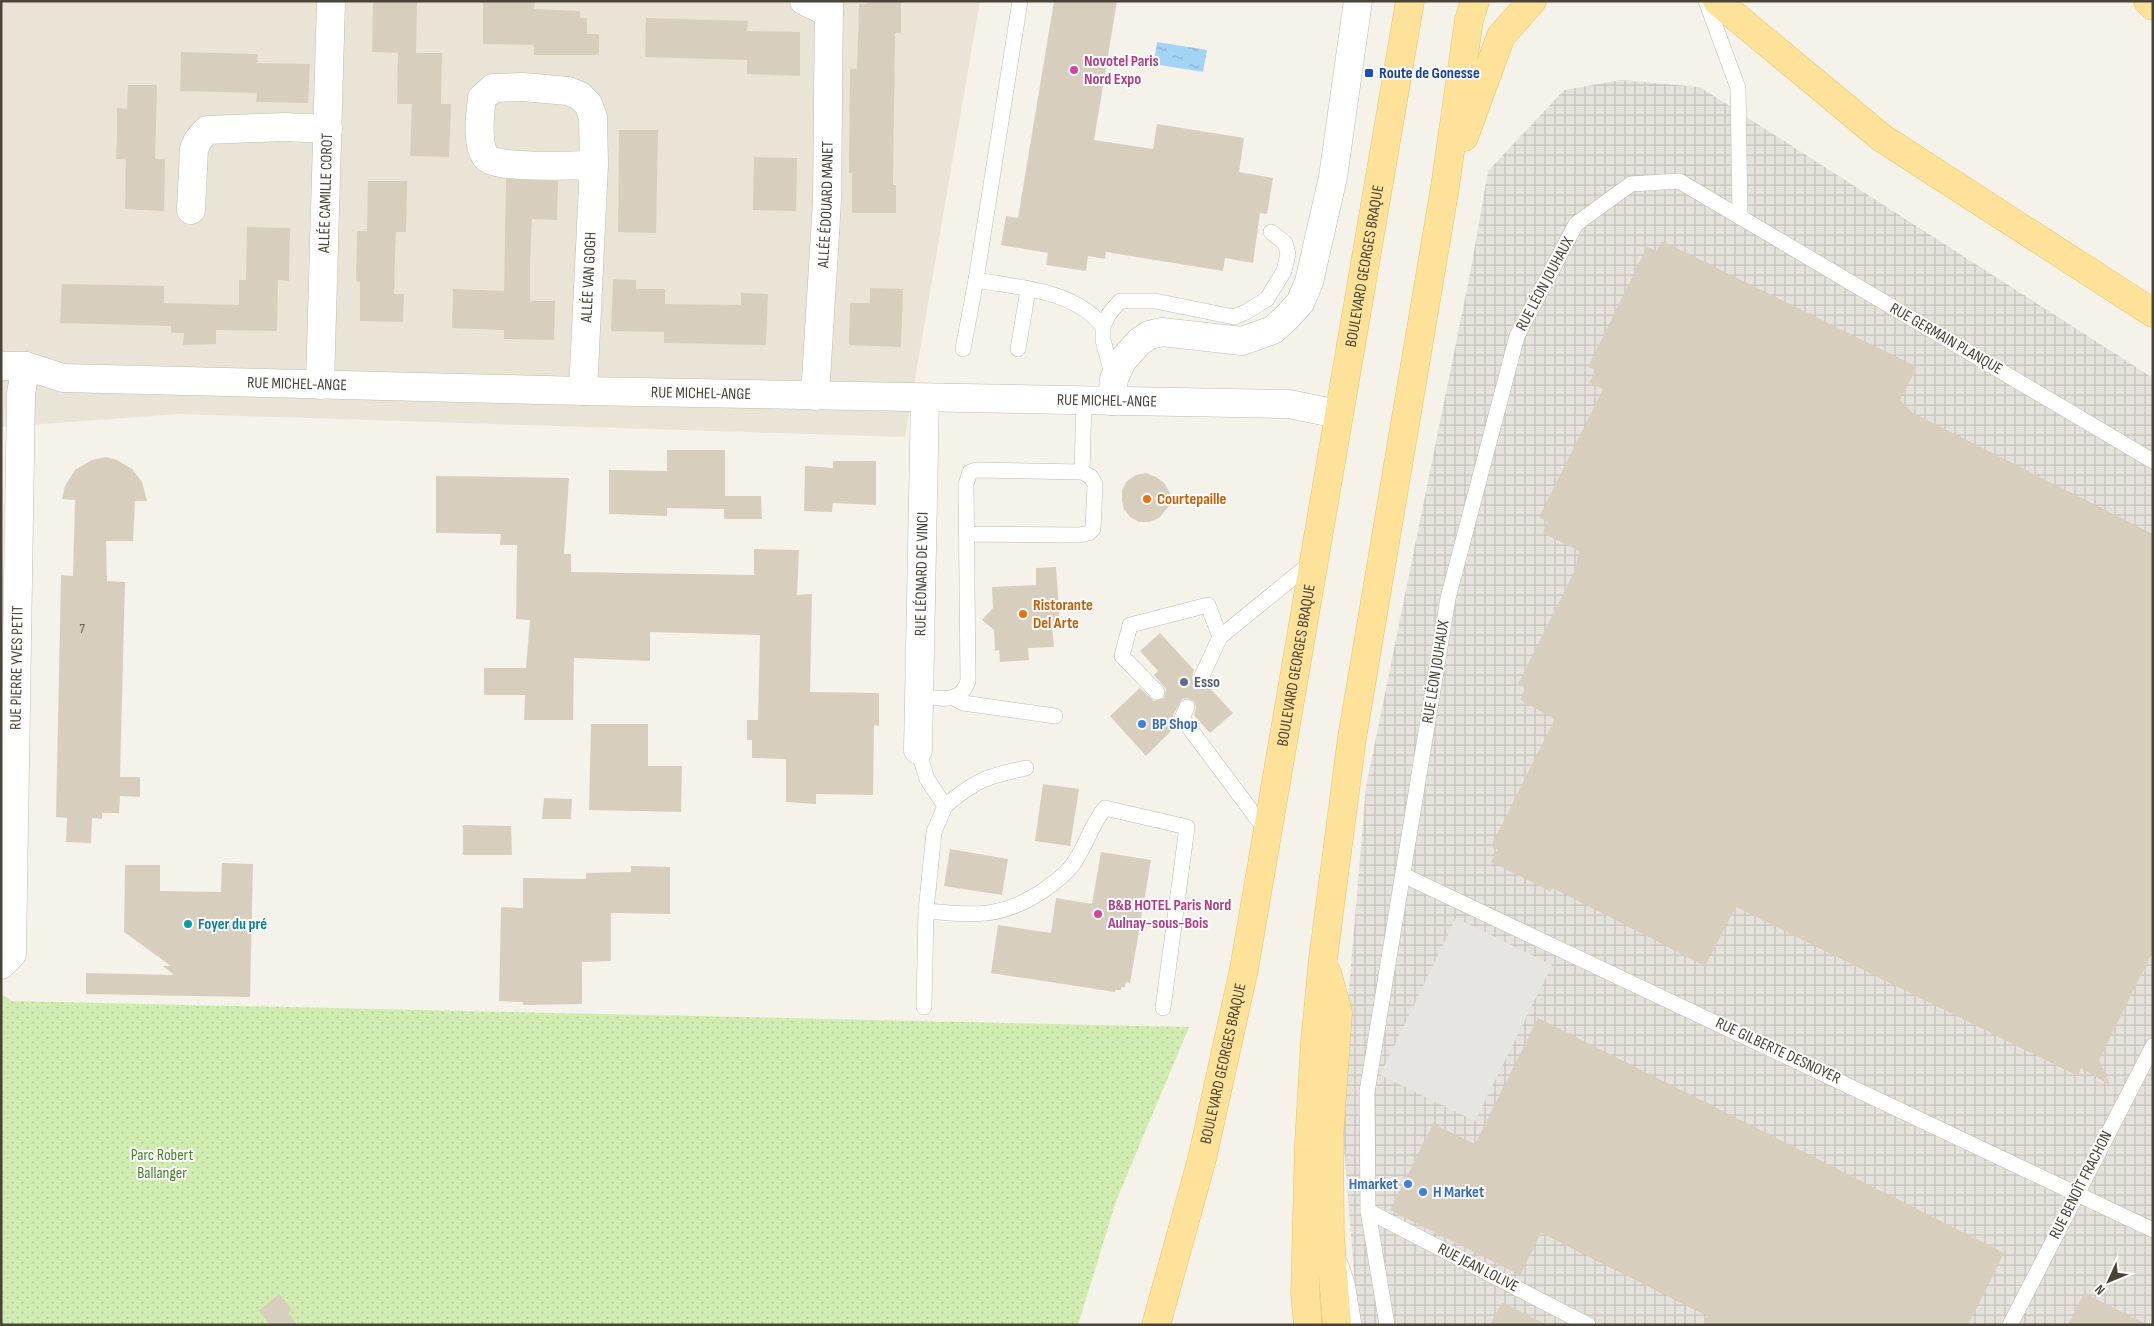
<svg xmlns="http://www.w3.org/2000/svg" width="2154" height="1326" viewBox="0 0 2154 1326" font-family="'Sofia Sans Condensed',sans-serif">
  <defs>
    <pattern id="industrial-grid" width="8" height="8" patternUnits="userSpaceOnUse" patternTransform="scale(1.25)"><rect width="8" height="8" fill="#e5e1db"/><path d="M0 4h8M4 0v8" fill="none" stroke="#c6c2bd"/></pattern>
    <pattern id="park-dots" width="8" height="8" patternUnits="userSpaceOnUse" patternTransform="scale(1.25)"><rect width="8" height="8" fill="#d1ecb0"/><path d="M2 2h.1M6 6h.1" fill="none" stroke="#b5cc98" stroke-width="1.8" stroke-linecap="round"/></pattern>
    <pattern id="water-ripples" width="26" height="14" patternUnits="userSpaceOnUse" patternTransform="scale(1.25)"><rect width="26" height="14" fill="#a3d3f5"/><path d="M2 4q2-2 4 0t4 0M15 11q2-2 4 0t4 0" fill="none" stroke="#87adc7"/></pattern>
  </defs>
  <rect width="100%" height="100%" fill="#f5f2e9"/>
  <!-- residential -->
  <path fill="#eae4d7" d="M 1,1 L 980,1 L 905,437 L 180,414 L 1,427 Z"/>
  <!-- industrial -->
  <path fill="url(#industrial-grid)" d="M 1621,80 L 1700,87 L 2153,378 L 2153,1325 L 1358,1325 L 1340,1095 L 1366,787 L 1470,274 L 1488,171 L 1564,90 Z"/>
  <!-- park -->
  <path fill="url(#park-dots)" d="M 1,993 L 11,1001 L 1189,1027 L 1116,1201 L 1078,1325 L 1,1325 Z"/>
  <!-- parking -->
  <path fill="#e7e5e1" d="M 1456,918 L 1552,965 L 1475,1121 L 1380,1075 Z"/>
  <!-- water -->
  <path fill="url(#water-ripples)" d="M 1157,42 L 1207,50 L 1203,72 L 1154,64 Z"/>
  <!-- building -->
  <g fill="#d8cebe">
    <path d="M 373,1 L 417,1 L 416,53 L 442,53 L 441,104 L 451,104 L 449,157 L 410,156 L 412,104 L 397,104 L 398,53 L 372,52 Z"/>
    <path d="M 868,1 L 901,1 L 901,33 L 895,33 L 893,185 L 896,185 L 896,213 L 852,213 L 852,173 L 849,173 L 850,69 L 857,69 L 859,4 L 867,4 Z"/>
    <path d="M 1054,1 L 1117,1 L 1094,140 L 1153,149 L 1157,124 L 1244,138 L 1239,172 L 1273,178 L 1267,214 L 1260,213 L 1253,263 L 1225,258 L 1223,271 L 1106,252 L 1105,259 L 1088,256 L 1086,271 L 1046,265 L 1048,253 L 1001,245 L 1006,216 L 1018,218 Z"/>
    <path d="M 483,2 L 535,2 L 534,9 L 580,11 L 580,18 L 587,18 L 587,34 L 599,34 L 599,55 L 534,55 L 534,45 L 483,44 Z"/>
    <path d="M 646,18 L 748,21 L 747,31 L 800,32 L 800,76 L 747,74 L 747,60 L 645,57 Z"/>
    <path d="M 181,52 L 258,54 L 257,63 L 310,64 L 308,103 L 256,102 L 257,93 L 180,91 Z"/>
    <path d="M 128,85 L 157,85 L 155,159 L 165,159 L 164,211 L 125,209 L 126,159 L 116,159 L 117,133 L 117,108 L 127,109 Z"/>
    <path d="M 619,130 L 658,130 L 656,233 L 618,232 Z"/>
    <path d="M 754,157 L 797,158 L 796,211 L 753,210 Z"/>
    <path d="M 506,179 L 558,181 L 557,220 L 532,219 L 530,259 L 530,301 L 555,301 L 554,340 L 504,339 L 504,330 L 452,328 L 453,289 L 504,291 Z"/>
    <path d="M 368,181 L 407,181 L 406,232 L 396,232 L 395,257 L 394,294 L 404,294 L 403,322 L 360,321 L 360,282 L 356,281 L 357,231 L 367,231 Z"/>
    <path d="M 247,227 L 290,228 L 289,281 L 278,280 L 277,331 L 216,330 L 216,344 L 183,345 L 184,333 L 171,333 L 171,326 L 60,323 L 62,284 L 164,286 L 164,303 L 239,305 L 239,280 L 246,280 Z"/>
    <path d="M 1662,241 L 1917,367 L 1900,400 L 1913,413 L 2153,534 L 2153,951 L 2099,1060 L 2110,1085 L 2081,1068 L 2078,1076 L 1736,907 L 1705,966 L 1553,888 L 1550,891 L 1491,862 L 1498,849 L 1491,846 L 1555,719 L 1520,700 L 1526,688 L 1518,684 L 1575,570 L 1579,551 L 1543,533 L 1548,522 L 1539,517 L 1603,389 L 1589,383 L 1596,370 L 1588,367 L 1647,247 L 1657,251 Z"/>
    <path d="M 613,279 L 636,280 L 636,289 L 665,289 L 665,304 L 741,305 L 741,293 L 768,294 L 766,345 L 664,343 L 664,332 L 611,331 Z"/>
    <path d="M 870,288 L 903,289 L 901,347 L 849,345 L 850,303 L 870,303 Z"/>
    <path d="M 667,450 L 725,450 L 725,496 L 761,496 L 762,519 L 724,519 L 724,509 L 667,508 L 667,516 L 609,514 L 609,470 L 667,471 Z"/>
    <path d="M 106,457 L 117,460 L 132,469 L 142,482 L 147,501 L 135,501 L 133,541 L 106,541 L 107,581 L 125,582 L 120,777 L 140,777 L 140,797 L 120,796 L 119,813 L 102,813 L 102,819 L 92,818 L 91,843 L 66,842 L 67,818 L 56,817 L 61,575 L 73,576 L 75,500 L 62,499 L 65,486 L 75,470 L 92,460 Z"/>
    <path d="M 833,461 L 876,461 L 876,505 L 833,503 L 832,512 L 804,511 L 805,466 L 833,468 Z"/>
    <path d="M 1146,473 L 1156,477 L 1164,483 L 1174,500 L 1159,518 L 1149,522 L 1139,522 L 1130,517 L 1124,509 L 1122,501 L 1122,490 L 1127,481 L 1136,475 Z"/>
    <path d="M 436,476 L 569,478 L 564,554 L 571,554 L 571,572 L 754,575 L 754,549 L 799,550 L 797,595 L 812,594 L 810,692 L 879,693 L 879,726 L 874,725 L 873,795 L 816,794 L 816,804 L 786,802 L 786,759 L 752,758 L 752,740 L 747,740 L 747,720 L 758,720 L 760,635 L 650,632 L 650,661 L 574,658 L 573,720 L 524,720 L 525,695 L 484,695 L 484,668 L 526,668 L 530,620 L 516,619 L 517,545 L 500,545 L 501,534 L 436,533 Z"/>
    <path d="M 1056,567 L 1060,625 L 1052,625 L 1054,647 L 1028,648 L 1029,660 L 1000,662 L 999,650 L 995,651 L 994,630 L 982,620 L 993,608 L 992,587 L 1036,585 L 1036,568 Z"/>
    <path d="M 1160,633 L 1194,670 L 1192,678 L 1194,684 L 1201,687 L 1207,685 L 1233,713 L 1210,733 L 1194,715 L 1196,707 L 1194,701 L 1187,698 L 1182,699 L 1173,715 L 1173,719 L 1176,726 L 1146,756 L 1110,716 L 1140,688 L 1154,701 L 1164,698 L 1166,689 L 1154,675 L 1158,671 L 1140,651 Z"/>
    <path d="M 591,724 L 648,724 L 648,766 L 682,766 L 681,812 L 589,810 Z"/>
    <path d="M 1043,784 L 1079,789 L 1070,846 L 1035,841 Z"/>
    <path d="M 544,798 L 572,799 L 571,819 L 542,819 Z"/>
    <path d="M 463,825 L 511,826 L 512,855 L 463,855 Z"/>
    <path d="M 950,849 L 1008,859 L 1002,895 L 944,886 Z"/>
    <path d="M 1101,852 L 1151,860 L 1130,983 L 1126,982 L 1125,987 L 1121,987 L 1121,990 L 1116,990 L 1115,992 L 991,973 L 998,925 L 1051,933 L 1056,898 L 1092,904 Z"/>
    <path d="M 222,863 L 253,864 L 250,997 L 86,994 L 86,973 L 174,975 L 163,966 L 171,966 L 124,932 L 125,865 L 160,865 L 160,891 L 221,892 Z"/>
    <path d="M 631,866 L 670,867 L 670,914 L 611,913 L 611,961 L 582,962 L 582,1004 L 523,1005 L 523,1002 L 499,1001 L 501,907 L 523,908 L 523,878 L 586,879 L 586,873 L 631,872 Z"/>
    <path d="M 1538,1018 L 2004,1253 L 1968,1325 L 1703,1325 L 1707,1316 L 1541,1233 L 1520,1275 L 1390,1210 L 1433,1124 L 1475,1144 Z"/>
    <path d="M 2084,1293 L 2148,1325 L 2068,1325 Z"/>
    <path d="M 279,1294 L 292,1310 L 288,1313 L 297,1325 L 270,1325 L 259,1311 Z"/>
    <path d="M 1502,1302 L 1547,1325 L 1490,1325 Z"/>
  </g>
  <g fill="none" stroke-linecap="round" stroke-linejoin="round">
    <!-- lane casing -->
    <g stroke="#c2baab" stroke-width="16">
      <g id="lane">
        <path d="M 1706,1 L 1738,88 L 1740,217"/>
        <path d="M 976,280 C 1020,288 1072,289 1103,326 L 1103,340 L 1113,378"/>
        <path d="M 1103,326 L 1109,314 L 1120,301 L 1155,301 L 1234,317 L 1246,312 L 1267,299 L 1284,271 L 1288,254 L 1285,243 L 1271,232"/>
        <path d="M 963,349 L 976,280 L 1020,1"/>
        <path d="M 1018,349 L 1028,290"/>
        <path d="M 1082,472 L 1084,400"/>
        <path d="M 1201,678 L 1220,637 L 1312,562"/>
        <path d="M 1157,692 L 1122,656 L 1130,625 L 1208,605 L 1220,637"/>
        <path d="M 920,696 C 940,698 960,705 968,681 L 966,484 L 970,472 L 976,470 L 1082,472 L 1091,477 L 1095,484 L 1093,529 L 1089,533 L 1079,535 L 967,534"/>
        <path d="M 954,698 L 963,703 L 1055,716"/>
        <path d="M 1187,707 L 1182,718 L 1267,832"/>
        <path d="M 918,750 L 927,779 L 945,806 L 934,832 L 926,911 L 924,1007"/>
        <path d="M 945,806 C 976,780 987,776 1026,768"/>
        <path d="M 1403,875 L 2153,1230"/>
        <path d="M 926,911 C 972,915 1000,919 1041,892 C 1051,885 1063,877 1071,867 C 1086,848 1090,826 1105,808 L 1187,827 L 1163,1008"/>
        <path d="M 1368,1211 L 1588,1325"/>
        <path d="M 1341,1265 L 1347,1283 L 1354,1325"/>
        <path d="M 1387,1325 L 1368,1211 L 1367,1092 L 1448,598 L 1517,336 L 1576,224 L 1631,184 L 1679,181 L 2153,461"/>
        <path d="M 2010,1325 L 2153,1046"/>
      </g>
    </g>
    <!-- street casing -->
    <g stroke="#c2baab" stroke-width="29">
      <g id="street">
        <path d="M 804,1 L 829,13"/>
        <path d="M 191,210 L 194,149 L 198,140 L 207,130 L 284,127 L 328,129"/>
        <path id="s1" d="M 1,366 L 26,366 L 63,378 L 583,391 L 1289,404 L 1338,414"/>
        <path id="s2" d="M 320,385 L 331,1"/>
        <path id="s3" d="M 583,391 L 594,165 L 593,117 L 588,104 L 580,96 L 568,91 L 523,87 L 493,88 L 482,98 C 480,113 476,147 487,158 C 498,169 574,165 594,165"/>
        <path id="s4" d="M 815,396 L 827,201 L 829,1"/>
        <path d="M 1112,401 L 1114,379 L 1122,361 L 1139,342 L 1149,335 L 1162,332 L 1242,341 L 1273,330 L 1286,318 L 1300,303 L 1309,282 L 1333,177 L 1358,1"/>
        <path id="s5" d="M 918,750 L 925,398"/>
        <path id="s6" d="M 1,965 L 12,954 L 21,393 L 26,366"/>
      </g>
    </g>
    <!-- primary casing -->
    <g stroke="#ebc262" stroke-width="29">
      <g id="primary">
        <path d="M 1717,1 L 1882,138 L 2153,313"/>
        <path d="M 2148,1 L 2153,6"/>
        <path d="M 1464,137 L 1501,36 L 1532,1"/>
        <path d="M 1327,973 L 1338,1012 L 1329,1138 L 1330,1236 L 1337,1325"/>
        <path id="s7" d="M 1156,1325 L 1202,1159 L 1244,969 L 1410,1"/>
        <path d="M 1308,1325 L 1305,1293 L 1309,1142 L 1315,1042 L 1323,959 L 1352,738 L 1445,187 L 1469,20 L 1475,1"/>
      </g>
    </g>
    <!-- lane -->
    <use href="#lane" stroke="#fff" stroke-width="15"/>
    <!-- street -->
    <use href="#street" stroke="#fff" stroke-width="28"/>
    <!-- primary -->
    <use href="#primary" stroke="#ffe299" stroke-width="28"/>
  </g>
  <!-- markers -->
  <g fill="#d1479c" stroke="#fff" stroke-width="2">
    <circle cx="1074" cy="70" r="5"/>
    <circle cx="1098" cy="914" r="5"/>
  </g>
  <rect fill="#1a4fb4" stroke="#fff" stroke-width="2" x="1364" y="68" width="10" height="10" rx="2.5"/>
  <g fill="#e8710a" stroke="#fff" stroke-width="2">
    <circle cx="1147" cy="499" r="5"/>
    <circle cx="1023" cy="614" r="5"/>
  </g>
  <circle fill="#5c6f8a" stroke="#fff" stroke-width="2" cx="1184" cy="682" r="5"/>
  <g fill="#3f7fe0" stroke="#fff" stroke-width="2">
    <circle cx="1142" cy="724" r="5"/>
    <circle cx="1408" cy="1184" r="5"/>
    <circle cx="1423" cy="1192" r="5"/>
  </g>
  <circle fill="#0f9aa8" stroke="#fff" stroke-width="2" cx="188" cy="924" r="5"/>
  <g text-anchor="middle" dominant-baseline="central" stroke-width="4" stroke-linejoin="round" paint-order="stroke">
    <!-- number labels -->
    <g font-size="14" fill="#6e6659">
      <text x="82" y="628">7</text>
    </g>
    <!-- hotel labels -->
    <g font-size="16" font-weight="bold" fill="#b23c85" stroke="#fff" text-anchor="start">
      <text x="1084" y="61">Novotel Paris<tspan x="1084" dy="18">Nord Expo</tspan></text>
      <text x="1108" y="905">B&amp;B HOTEL Paris Nord<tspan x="1108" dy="18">Aulnay-sous-Bois</tspan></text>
    </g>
    <!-- transit labels -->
    <g font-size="16" font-weight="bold" fill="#164399" stroke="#fff" text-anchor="start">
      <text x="1379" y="73">Route de Gonesse</text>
    </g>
    <!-- street labels -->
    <g font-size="16" fill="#4a4337" stroke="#fff">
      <text stroke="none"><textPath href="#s2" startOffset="192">ALLÉE CAMILLE COROT</textPath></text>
      <text stroke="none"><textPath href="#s4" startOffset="192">ALLÉE ÉDOUARD MANET</textPath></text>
      <text stroke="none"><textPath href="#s7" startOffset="1080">BOULEVARD GEORGES BRAQUE</textPath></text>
      <text stroke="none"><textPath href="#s3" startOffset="114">ALLÉE VAN GOGH</textPath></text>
      <text transform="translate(1545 284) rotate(-62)">RUE LÉON JOUHAUX</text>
      <text transform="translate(1946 339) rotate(30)">RUE GERMAIN PLANQUE</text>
      <text stroke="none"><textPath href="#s1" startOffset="298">RUE MICHEL-ANGE</textPath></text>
      <text stroke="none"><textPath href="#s1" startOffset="702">RUE MICHEL-ANGE</textPath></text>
      <text stroke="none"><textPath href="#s1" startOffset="1108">RUE MICHEL-ANGE</textPath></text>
      <text stroke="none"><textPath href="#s5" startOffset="176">RUE LÉONARD DE VINCI</textPath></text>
      <text stroke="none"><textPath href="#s7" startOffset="675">BOULEVARD GEORGES BRAQUE</textPath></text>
      <text stroke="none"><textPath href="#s6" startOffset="302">RUE PIERRE YVES PETIT</textPath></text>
      <text transform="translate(1436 672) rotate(-81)">RUE LÉON JOUHAUX</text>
      <text transform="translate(1778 1051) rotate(25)">RUE GILBERTE DESNOYER</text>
      <text stroke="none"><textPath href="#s7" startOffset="270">BOULEVARD GEORGES BRAQUE</textPath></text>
      <text transform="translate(2081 1185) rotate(-63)">RUE BENOÎT FRACHON</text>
      <text transform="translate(1478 1268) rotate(27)">RUE JEAN LOLIVE</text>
    </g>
    <!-- food labels -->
    <g font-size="16" font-weight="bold" fill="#c56008" stroke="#fff" text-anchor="start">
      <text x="1157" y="499">Courtepaille</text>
      <text x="1033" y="605">Ristorante<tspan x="1033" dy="18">Del Arte</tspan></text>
    </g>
    <!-- service labels -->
    <g font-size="16" font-weight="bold" fill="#4e5e75" stroke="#fff" text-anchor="start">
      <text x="1194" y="682">Esso</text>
    </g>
    <!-- shop labels -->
    <g font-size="16" font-weight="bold" fill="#366cbe" stroke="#fff" text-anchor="start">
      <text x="1152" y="724">BP Shop</text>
      <text x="1398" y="1184" text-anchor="end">Hmarket</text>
      <text x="1433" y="1192">H Market</text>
    </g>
    <!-- culture labels -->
    <g font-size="16" font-weight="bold" fill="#0d838f" stroke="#fff" text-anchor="start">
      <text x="198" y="924">Foyer du pré</text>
    </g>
    <!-- park labels -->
    <g font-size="16" fill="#478026" stroke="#fff">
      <text x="162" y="1155">Parc Robert<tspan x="162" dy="18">Ballanger</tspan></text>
    </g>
  </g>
  <!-- border -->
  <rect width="2154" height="1326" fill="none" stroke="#4a4337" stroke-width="5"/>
  <!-- north arrow -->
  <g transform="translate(2109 1281) rotate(226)" stroke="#ffffff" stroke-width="4" paint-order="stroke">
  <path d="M0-4L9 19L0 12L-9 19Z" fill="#4a4337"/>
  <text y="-8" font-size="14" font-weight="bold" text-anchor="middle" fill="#4a4337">N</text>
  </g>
</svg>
